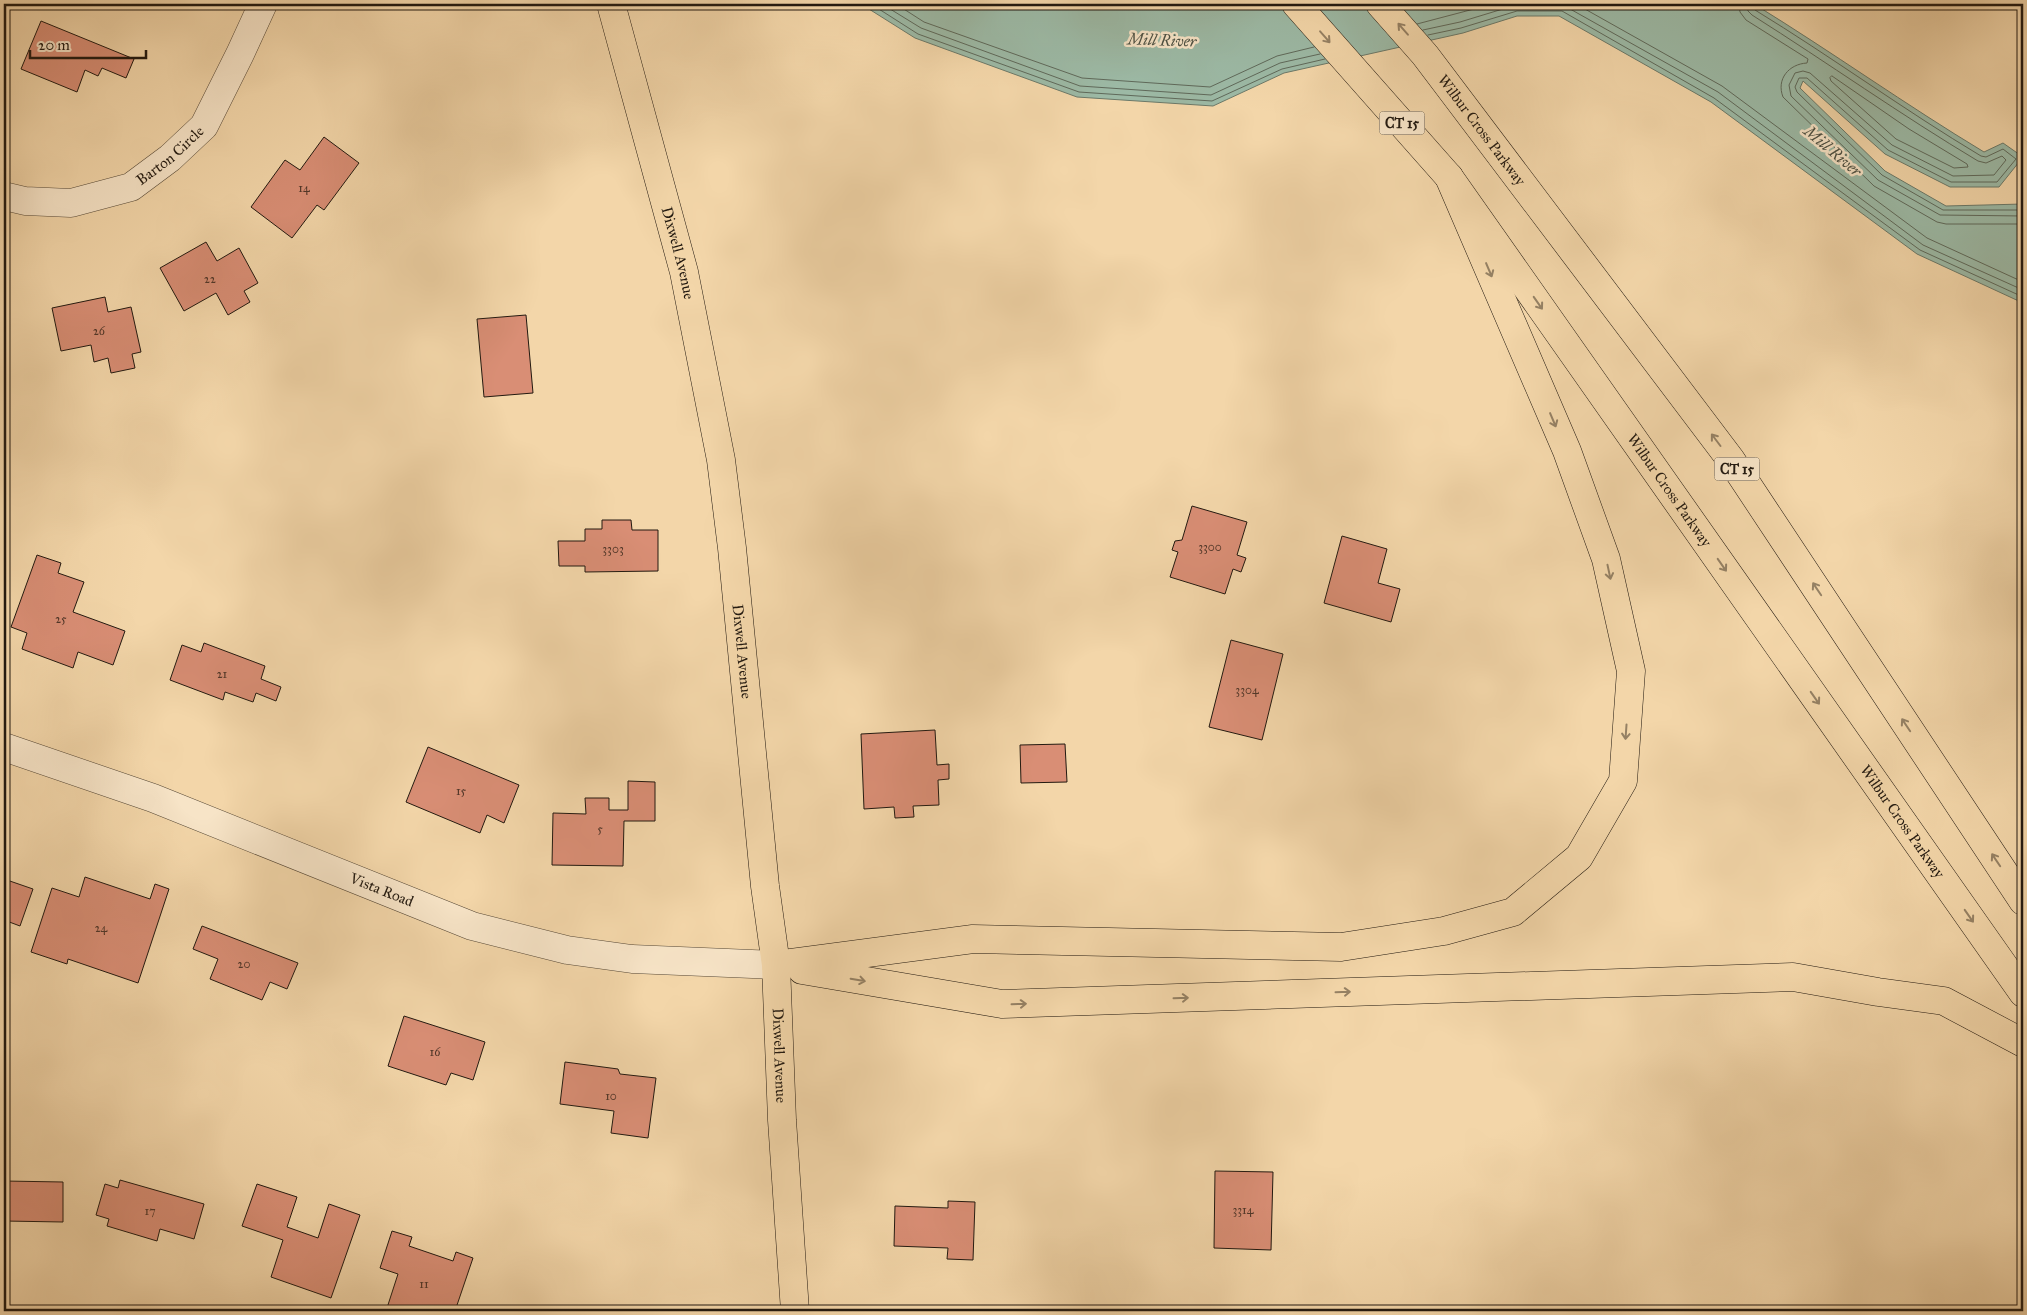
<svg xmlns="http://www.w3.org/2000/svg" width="2027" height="1315" viewBox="0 0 2027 1315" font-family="'IM FELL Great Primer',serif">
  <rect width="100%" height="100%" fill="#f3d6a9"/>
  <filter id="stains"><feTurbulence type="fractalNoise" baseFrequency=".004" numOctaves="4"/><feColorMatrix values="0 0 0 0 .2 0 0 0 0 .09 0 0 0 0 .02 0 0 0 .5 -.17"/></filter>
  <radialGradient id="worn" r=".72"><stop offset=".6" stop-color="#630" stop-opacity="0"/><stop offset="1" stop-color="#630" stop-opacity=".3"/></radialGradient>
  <!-- water -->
  <path fill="#9cb9a5" stroke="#6b7969" d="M 861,4 L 1754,4 C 1832,52 1906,105 1984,152 L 2003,143 L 2023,157 L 1999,187 L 1950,187 L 1885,154 L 1803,81 L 1800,88 L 1885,171 L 1946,206 L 2023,204 L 2023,303 L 1917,254 L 1711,102 L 1559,16 L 1517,16 L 1463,33 L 1284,73 L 1213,106 L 1077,97 L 915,38 Z"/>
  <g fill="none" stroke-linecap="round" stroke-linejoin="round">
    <!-- shore -->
    <g stroke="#5f695a" stroke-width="1">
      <path d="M 871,4 L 918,34 L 1079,92 L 1212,101 L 1282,69 L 1325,59"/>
      <path d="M 882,4 L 921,28 L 1080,86 L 1211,95 L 1280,63 L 1320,54"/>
      <path d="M 896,4 L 924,22 L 1082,78 L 1210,87 L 1277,56 L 1314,47"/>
      <path d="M 1576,4 L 1722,86 L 1927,238 L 2023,282"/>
      <path d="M 1739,4 L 1740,12 L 1746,20 L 1808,59 L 1807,63 C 1789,64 1776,79 1783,97 L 1874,186 L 1937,222 L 1946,224 L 2023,224"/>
      <path d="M 1746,4 L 1748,11 L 1752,15 C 1828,63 1901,115 1978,161 L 1986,163 L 2002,156 L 2006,160 L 1994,175 L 1953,176 L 1892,145 L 1810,73 L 1803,71 L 1795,73 L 1789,85 L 1791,96 L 1878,180 L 1940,215 L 2023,216"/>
      <path d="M 1753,4 L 1755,10 C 1832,57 1904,110 1981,156 L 1986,157 L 2003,149 L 2016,159 L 1997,182 L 1951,182 L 1888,150 L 1807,78 L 1799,78 L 1795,87 L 1797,92 L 1882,175 L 1943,210 L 2023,210"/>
      <path d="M 1417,24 L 1493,4"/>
      <path d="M 1423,30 L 1460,22 L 1516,5 L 1563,5 L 1718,92 L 1923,245 L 2023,290"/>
      <path d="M 1428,35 L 1461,28 L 1517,11 L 1562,11 L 1714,98 L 1920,250 L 2023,297"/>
      <path d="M 1832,76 L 1909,129 L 1967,164 L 1968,167 L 1954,168 L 1896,139 L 1831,81 L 1830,78 Z"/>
    </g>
  </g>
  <!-- building -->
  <g fill="#d98e75" stroke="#221910">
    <path d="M 41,21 L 134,59 L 126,78 L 102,68 L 98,76 L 85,70 L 77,92 L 21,69 Z"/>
    <path d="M 324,137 L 359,163 L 324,210 L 317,205 L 292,238 L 251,207 L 285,160 L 300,170 Z"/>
    <path d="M 206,242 L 217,261 L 239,248 L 258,283 L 244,291 L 250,302 L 228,315 L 216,293 L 184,311 L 160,268 Z"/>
    <path d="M 105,297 L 108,312 L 131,307 L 141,352 L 132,354 L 135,368 L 111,373 L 108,358 L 94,362 L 91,345 L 61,351 L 52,308 Z"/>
    <path d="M 526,315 L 533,393 L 484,397 L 477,319 Z"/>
    <path d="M 4,317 L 8,374 L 4,374 Z"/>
    <path d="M 1192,506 L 1247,522 L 1237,555 L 1246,558 L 1241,572 L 1233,569 L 1225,594 L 1170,577 L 1178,552 L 1172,550 L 1175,541 L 1182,540 Z"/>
    <path d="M 602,520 L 631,520 L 632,530 L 658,530 L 658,571 L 585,572 L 585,566 L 559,566 L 558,541 L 585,541 L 585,529 L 602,529 Z"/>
    <path d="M 1342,536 L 1387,549 L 1378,583 L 1400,589 L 1391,622 L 1324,603 Z"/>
    <path d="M 37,555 L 61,563 L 58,573 L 84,582 L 73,612 L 125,631 L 113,665 L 78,652 L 73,668 L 22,649 L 27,633 L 11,627 Z"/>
    <path d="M 1231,640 L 1283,654 L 1262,740 L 1209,727 Z"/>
    <path d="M 204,643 L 265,666 L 261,679 L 281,687 L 276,701 L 256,693 L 253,702 L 225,692 L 223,700 L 170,680 L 182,645 L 201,652 Z"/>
    <path d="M 935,730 L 937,765 L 949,764 L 949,779 L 938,780 L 939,805 L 913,806 L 914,817 L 895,818 L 894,807 L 864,809 L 861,734 Z"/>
    <path d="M 1065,744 L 1067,782 L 1021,783 L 1020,745 Z"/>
    <path d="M 428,747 L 519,785 L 504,823 L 487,815 L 480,833 L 406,802 Z"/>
    <path d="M 628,781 L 655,782 L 655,821 L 624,821 L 623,866 L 552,865 L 553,813 L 586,814 L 585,798 L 609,798 L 609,810 L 628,810 Z"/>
    <path d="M 85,877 L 150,899 L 155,884 L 169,889 L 138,983 L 68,959 L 67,964 L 31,952 L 52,888 L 79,897 Z"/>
    <path d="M 4,879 L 33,889 L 20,926 L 4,920 Z"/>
    <path d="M 202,926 L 298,963 L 287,989 L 270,982 L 262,1000 L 210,979 L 218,959 L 193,949 Z"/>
    <path d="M 404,1016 L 485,1042 L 473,1080 L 451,1073 L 446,1085 L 388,1066 Z"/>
    <path d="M 565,1062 L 618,1069 L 620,1074 L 656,1078 L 648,1138 L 611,1133 L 614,1111 L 560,1104 Z"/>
    <path d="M 1215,1171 L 1273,1172 L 1271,1250 L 1214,1248 Z"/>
    <path d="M 120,1180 L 204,1204 L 194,1239 L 160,1229 L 157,1241 L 107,1226 L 109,1219 L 96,1215 L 105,1184 L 118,1188 Z"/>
    <path d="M 4,1181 L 63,1182 L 63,1222 L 4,1221 Z"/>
    <path d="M 257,1184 L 297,1197 L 287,1227 L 318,1238 L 329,1204 L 360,1215 L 331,1298 L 271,1277 L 283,1240 L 242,1226 Z"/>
    <path d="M 948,1201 L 975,1202 L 973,1260 L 947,1259 L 948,1248 L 894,1246 L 895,1206 L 948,1208 Z"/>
    <path d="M 392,1231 L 412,1237 L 409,1246 L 453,1261 L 456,1252 L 473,1258 L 455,1311 L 386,1311 L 398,1274 L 380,1268 Z"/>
  </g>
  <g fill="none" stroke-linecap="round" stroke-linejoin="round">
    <!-- minor casing -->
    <g stroke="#564836" stroke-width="29">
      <g id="minor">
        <path id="s1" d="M 4,196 L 25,201 L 71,203 L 131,187 L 170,158 L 204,126 L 240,54 L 263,4"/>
        <path id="s2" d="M 4,747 L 153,798 L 472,926 L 567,950 L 632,959 L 776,965"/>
      </g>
    </g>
    <!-- major casing -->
    <g stroke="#221910" stroke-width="29">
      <g id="major">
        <path id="s3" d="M 611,4 L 684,272 L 721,460 L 732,548 L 765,886 L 776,965 L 782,1120 L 795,1311"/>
      </g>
    </g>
    <!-- highway casing -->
    <g stroke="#221910" stroke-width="29">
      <g id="highway">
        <path id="s4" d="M 1296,4 L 1449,177 L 2023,993"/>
        <path id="s5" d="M 1380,4 L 1425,55 L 1731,460 L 2023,901"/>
        <path d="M 776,965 L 973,939 L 1341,947 L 1444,931 L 1513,912 L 1579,857 L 1623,781 L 1631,671 L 1606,559 L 1567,451 L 1449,177"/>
        <path d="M 802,970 L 1002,1004 L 1793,977 L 1878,992 L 1944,1001 L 2023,1043"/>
      </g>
    </g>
    <!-- minor -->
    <use href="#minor" stroke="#f7e4c7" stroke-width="28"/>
    <!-- major -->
    <use href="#major" stroke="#f3d6a9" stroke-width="28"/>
    <!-- highway -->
    <use href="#highway" stroke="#f3d6a9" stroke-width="28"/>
  </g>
  <!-- one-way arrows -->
  <defs><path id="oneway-shaft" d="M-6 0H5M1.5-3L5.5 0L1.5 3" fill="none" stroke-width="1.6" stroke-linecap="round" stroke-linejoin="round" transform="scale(1.25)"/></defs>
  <g stroke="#958164">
    <use href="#oneway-shaft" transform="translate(1403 29) rotate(-131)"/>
    <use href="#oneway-shaft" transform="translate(1325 37) rotate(49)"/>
    <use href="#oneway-shaft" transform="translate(1489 270) rotate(67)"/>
    <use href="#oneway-shaft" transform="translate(1538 303) rotate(55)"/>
    <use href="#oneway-shaft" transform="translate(1553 420) rotate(67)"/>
    <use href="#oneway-shaft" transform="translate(1716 440) rotate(-127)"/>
    <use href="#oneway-shaft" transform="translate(1722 565) rotate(55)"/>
    <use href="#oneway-shaft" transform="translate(1609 572) rotate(78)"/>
    <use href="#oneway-shaft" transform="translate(1817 589) rotate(-124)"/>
    <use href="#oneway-shaft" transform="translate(1815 698) rotate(55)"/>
    <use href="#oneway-shaft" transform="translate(1906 725) rotate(-124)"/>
    <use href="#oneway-shaft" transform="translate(1626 732) rotate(94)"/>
    <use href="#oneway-shaft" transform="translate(1996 860) rotate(-124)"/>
    <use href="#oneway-shaft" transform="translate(1969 916) rotate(55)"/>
    <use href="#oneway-shaft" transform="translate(858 980) rotate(10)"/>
    <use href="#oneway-shaft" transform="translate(1343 992) rotate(-2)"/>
    <use href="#oneway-shaft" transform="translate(1181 998) rotate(-2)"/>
    <use href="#oneway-shaft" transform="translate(1019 1004) rotate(-2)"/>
  </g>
  <g text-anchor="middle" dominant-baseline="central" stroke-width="5" stroke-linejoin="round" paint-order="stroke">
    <!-- number labels -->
    <g font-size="12" fill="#503629">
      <text x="304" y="188">14</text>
      <text x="210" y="279">22</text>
      <text x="99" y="331">26</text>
      <text x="1210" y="547">3300</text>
      <text x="613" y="549">3303</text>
      <text x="61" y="619">25</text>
      <text x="222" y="674">21</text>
      <text x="1247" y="690">3304</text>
      <text x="461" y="791">15</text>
      <text x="600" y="829">5</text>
      <text x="101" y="928">24</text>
      <text x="244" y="964">20</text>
      <text x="435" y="1052">16</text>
      <text x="611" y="1096">10</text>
      <text x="1243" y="1210">3314</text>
      <text x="150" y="1211">17</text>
      <text x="424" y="1284">11</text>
    </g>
    <!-- shield labels -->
    <g fill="#f7e4c7" stroke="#625647" stroke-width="1">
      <rect x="1379.5" y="111.5" width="45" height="23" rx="4"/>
      <rect x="1714.5" y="457.5" width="45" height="23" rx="4"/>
    </g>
    <g font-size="14" font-weight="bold" fill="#221910">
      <text x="1402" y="123">CT 15</text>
      <text x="1737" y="469">CT 15</text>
    </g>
    <!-- street labels -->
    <g font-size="15" fill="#221910" stroke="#f7e4c7">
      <text stroke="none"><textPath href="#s5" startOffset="162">Wilbur Cross Parkway</textPath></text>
      <text stroke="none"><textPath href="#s1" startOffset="180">Barton Circle</textPath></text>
      <text stroke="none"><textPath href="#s3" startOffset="258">Dixwell Avenue</textPath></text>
      <text stroke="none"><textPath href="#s4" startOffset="614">Wilbur Cross Parkway</textPath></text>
      <text stroke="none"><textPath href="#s3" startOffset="662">Dixwell Avenue</textPath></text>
      <text stroke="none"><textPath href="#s4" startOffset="1019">Wilbur Cross Parkway</textPath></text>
      <text stroke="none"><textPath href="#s2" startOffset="404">Vista Road</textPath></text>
      <text stroke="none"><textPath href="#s3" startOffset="1068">Dixwell Avenue</textPath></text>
    </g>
    <!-- water labels -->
    <g font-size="16" font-style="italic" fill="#4d5144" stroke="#f7e4c7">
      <text transform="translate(1162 40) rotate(2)">Mill River</text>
      <text transform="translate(1833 151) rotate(40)">Mill River</text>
    </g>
  </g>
  <!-- margin -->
  <rect width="2027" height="1315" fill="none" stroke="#f3d6a9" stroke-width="20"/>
  <rect x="5" y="5" width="2017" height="1305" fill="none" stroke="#221910" stroke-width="2.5"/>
  <rect x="10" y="10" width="2007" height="1295" fill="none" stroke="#221910"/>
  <!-- scale -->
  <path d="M30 50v8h116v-8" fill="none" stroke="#221910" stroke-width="2.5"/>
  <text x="38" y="50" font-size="15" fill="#221910" stroke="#f7e4c7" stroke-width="4" paint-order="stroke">20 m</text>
  <rect width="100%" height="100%" filter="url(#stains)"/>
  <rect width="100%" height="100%" fill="url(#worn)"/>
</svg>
